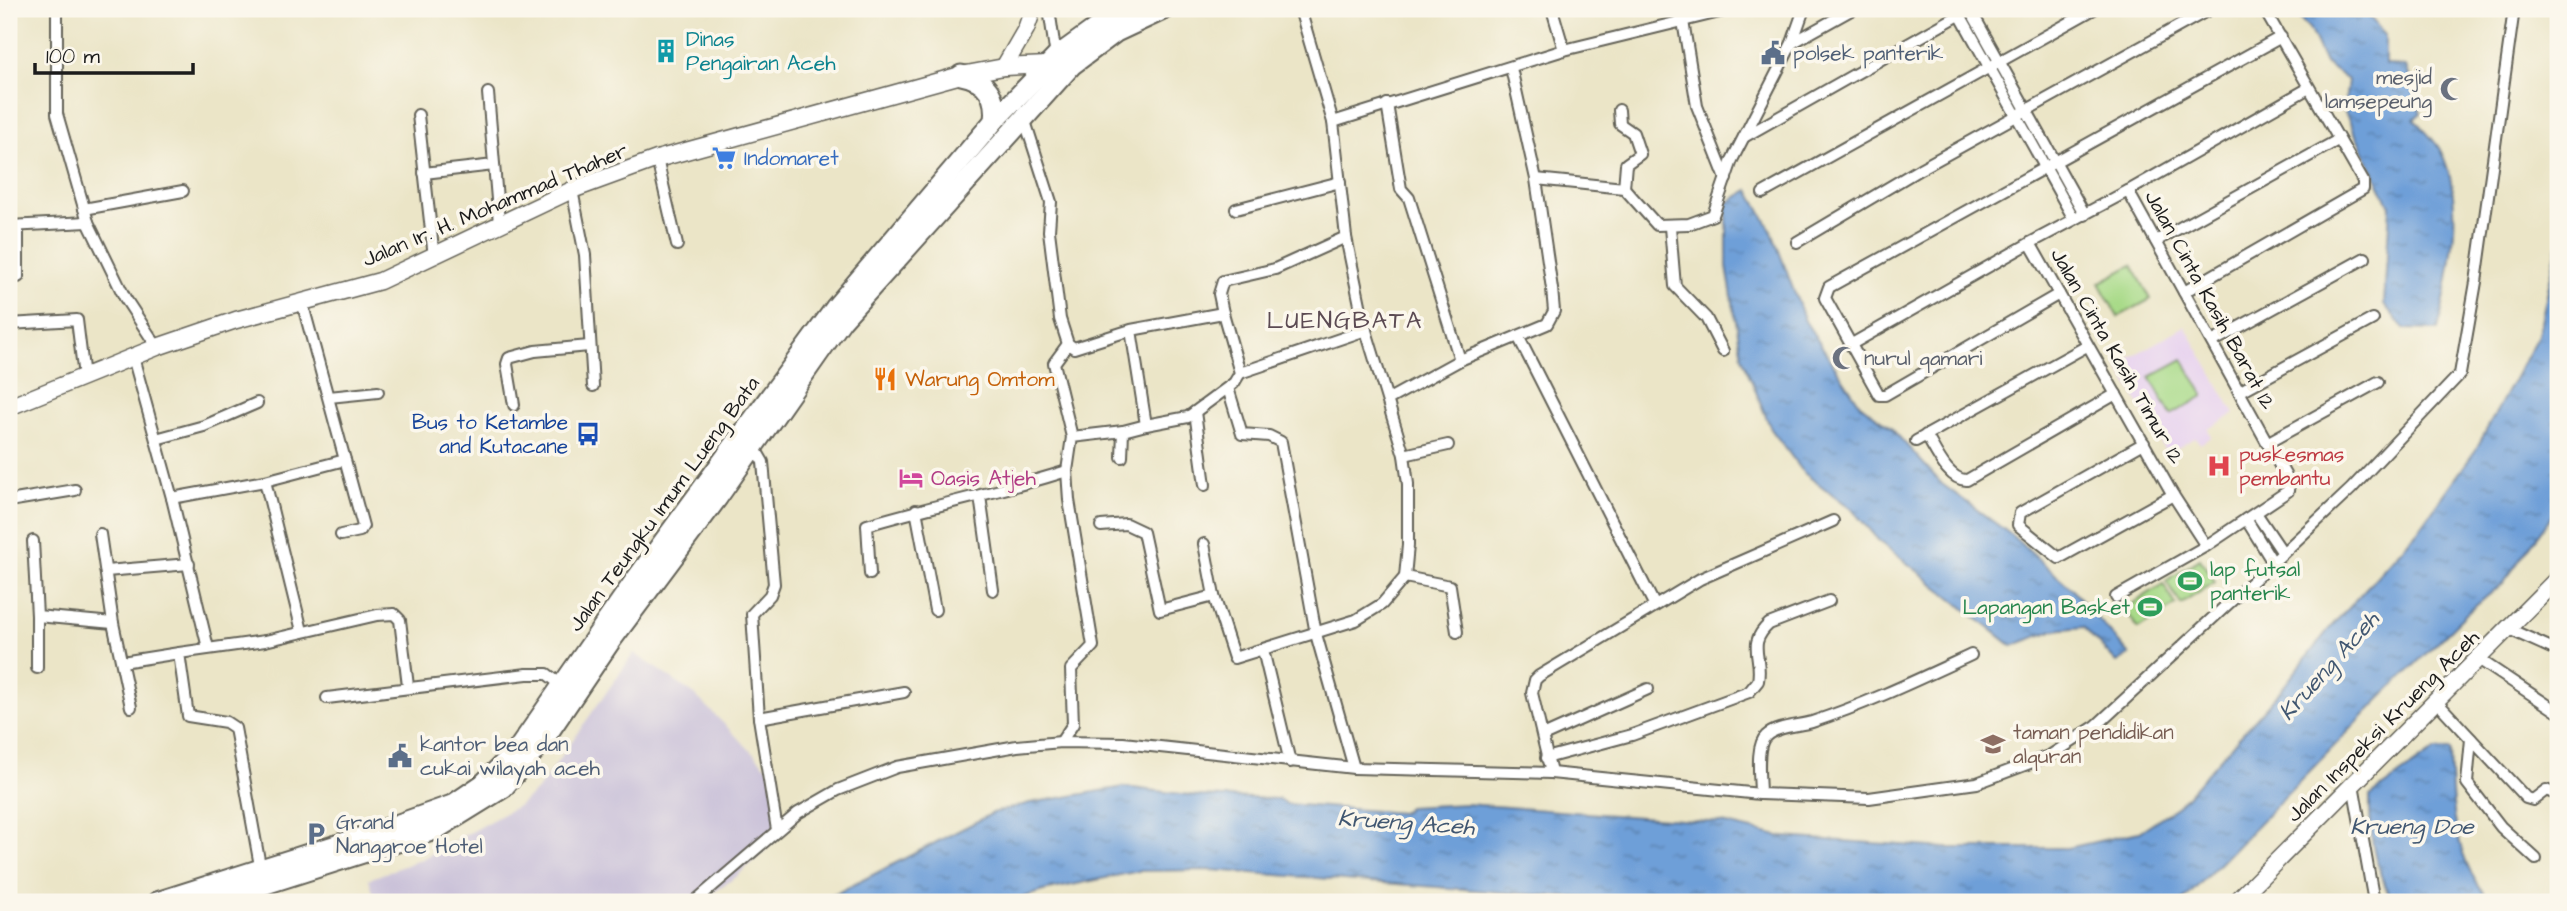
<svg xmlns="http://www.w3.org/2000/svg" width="2567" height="911" viewBox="0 0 2567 911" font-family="'Architects Daughter',sans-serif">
  <defs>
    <pattern id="water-ripples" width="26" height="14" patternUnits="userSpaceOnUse" patternTransform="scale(1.75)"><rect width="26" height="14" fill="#6e9fd8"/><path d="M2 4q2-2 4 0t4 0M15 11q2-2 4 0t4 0" fill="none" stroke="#5a81ae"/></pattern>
  </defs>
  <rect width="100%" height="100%" fill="#fbf7ec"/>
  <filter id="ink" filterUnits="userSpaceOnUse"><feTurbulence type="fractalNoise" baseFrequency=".0143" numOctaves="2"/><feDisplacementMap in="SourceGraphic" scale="14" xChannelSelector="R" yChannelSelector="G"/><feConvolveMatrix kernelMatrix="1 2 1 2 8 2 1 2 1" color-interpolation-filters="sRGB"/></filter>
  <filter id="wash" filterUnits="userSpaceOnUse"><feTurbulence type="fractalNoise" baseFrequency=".00686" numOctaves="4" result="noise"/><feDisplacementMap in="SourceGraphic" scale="28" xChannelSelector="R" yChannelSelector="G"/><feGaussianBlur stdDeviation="1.57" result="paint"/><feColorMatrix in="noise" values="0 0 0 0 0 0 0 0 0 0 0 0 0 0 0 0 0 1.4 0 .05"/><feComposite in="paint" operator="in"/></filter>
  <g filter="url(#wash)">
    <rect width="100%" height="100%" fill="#ebe5c7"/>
    <!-- built -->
    <path fill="#e7d2ef" d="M 2185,326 L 2235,414 L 2208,429 L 2211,437 L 2200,444 L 2196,437 L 2167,454 L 2117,365 Z"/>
    <!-- industrial -->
    <path fill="#c8bfd8" d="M 634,653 L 695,695 L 775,775 L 783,834 L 736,877 L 700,902 L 376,902 L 369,879 L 422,859 L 521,804 L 539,788 Z"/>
    <!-- green -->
    <g fill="#a8da88" stroke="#627b52" stroke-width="2">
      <path d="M 2132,265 L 2151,299 L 2118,317 L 2099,283 Z"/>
      <path d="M 2183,359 L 2204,396 L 2171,415 L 2150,377 Z"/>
      <path d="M 2200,559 L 2215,582 L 2181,604 L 2166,581 Z"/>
      <path d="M 2163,584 L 2176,605 L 2138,629 L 2125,609 Z"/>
    </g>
    <!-- water -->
    <g fill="url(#water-ripples)" stroke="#455e7a" stroke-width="2">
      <path d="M 2290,9 L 2363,9 L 2385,35 L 2385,65 L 2406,66 L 2421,113 L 2414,119 C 2422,128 2433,138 2439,148 C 2468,201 2449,274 2438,330 L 2404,329 L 2384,304 L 2390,206 L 2344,110 L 2348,80 L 2325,63 L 2309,28 Z"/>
      <path d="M 1749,190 L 1772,232 L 1805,321 L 1860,404 L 1891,428 L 1942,484 L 2010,534 L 2072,589 L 2130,655 L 2117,663 L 2083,627 L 2054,630 L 2012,646 L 1878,540 L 1852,509 L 1804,473 L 1771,429 L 1742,357 L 1727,267 L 1727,203 Z"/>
      <path d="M 2558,244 L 2558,507 L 2503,583 L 2466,614 L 2380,699 L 2182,902 L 1636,902 L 1211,870 L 1139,871 L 1043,891 L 1008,902 L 820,902 L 993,813 L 1030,803 L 1124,787 L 1198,796 L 1278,799 L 1287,804 L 1402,813 L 1408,807 L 1466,804 L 1722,823 L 1783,837 L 1946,848 L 2068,848 L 2139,832 L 2178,806 L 2281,690 L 2329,629 L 2418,531 L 2475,451 L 2538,335 Z"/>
      <path d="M 2435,750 L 2450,750 C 2452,804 2453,860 2491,902 L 2393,902 C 2374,868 2369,834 2370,796 Z"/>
    </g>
  </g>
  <g filter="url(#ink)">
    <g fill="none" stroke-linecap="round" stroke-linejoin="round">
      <!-- street casing -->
      <g stroke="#646258" stroke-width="14">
        <g id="street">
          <path d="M 57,9 L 57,114 L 88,222 L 125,298 L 157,347"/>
          <path d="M 1049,9 L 1056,57"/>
          <path d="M 1552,9 L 1564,50"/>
          <path d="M 1970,9 L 2085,215"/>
          <path d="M 1958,11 L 2074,219"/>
          <path d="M 1683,21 L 1697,106 L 1726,179"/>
          <path d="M 1792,43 L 1853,9"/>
          <path d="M 488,93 L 499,223"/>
          <path d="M 1387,104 L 1401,189 L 1409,198 L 1460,360"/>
          <path d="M 1619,110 L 1620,124 L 1633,133 L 1640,154 L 1626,164 L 1624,188"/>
          <path d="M 418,115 L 434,257"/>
          <path d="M 1024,118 L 1051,202 L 1049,231 L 1060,319 L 1068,344"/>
          <path d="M 1333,122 L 1564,50 L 1732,9"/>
          <path d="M 1744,137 L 1970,9"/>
          <path d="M 657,159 L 677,245"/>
          <path d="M 424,173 L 494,165"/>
          <path d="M 1536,179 L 1624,188 L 1657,225 L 1689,224 L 1713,215 L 1732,160 L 1792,43 L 1804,9"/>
          <path d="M 572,190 L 585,255 L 593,386"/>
          <path d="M 2128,191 L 2289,482 L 2288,491 L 2206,546 L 2173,495 L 2030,243 Z"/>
          <path d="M 2128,191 L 2309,88"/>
          <path d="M 1763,193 L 2094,9"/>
          <path d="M 84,209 L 183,191"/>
          <path d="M 1236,209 L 1340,182"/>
          <path d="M 9,226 L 88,222"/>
          <path d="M 18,227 L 18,277"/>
          <path d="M 1670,227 L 1675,286 L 1706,318 L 1723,351"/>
          <path d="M 2156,241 L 2338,140"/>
          <path d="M 1797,242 L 1920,169 L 2210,9"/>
          <path d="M 2184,292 L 2363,189 L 2363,181 L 2264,9"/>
          <path d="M 2059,294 L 1885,395 L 1879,395 L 1825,298 L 1829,287 L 2281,37"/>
          <path d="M 302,302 L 363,526 L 360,531 L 341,535"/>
          <path d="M 1223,313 L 1219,294 L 1223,281 L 1275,269 L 1346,237"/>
          <path d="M 9,324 L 77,320 L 84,377"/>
          <path d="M 1518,336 L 1654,604"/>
          <path d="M 2212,342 L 2365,258"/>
          <path d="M 1068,344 L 1074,348 L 1131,330 L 1223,313 L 1240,373 L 1234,383 L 1188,417 L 1146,425 L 1131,330"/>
          <path d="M 1068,344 L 1054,363 L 1072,437"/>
          <path d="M 1850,345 L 2030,243"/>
          <path d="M 133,357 L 172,498 L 208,648"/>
          <path d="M 1240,373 L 1366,330"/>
          <path d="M 1228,388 L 1242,434 L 1269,436 L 1281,442 L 1316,634 L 1354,768"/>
          <path d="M 2239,392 L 2373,319"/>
          <path d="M 329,397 L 378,392"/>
          <path d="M 1389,399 L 1460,360 L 1547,324 L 1554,311 L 1552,289 L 1536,179 L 1511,68"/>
          <path d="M 514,405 L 507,364 L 509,358 L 535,351 L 589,346"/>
          <path d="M 1195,412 L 1205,485"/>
          <path d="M 1926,435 C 1935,449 1948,481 1967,480 L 2116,394"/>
          <path d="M 156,439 L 204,426 L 257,403"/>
          <path d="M 1916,441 L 2087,346"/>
          <path d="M 2144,443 L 2020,513 L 2018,525 L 2059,558 L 2173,495"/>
          <path d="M 2267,443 L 2378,382"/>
          <path d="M 753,445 L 763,462 L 774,584 L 770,595 L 752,614 L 759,718 L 777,830"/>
          <path d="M 1404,455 L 1448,445"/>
          <path d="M 1122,457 L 1123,431 L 1146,425"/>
          <path d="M 265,481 L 302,631"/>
          <path d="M 980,496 L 993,590"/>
          <path d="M 172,498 L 265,481 L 345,460"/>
          <path d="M 9,501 L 75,490"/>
          <path d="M 916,510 L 935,610"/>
          <path d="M 2256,513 L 2283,553"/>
          <path d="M 2246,519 L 2272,561"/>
          <path d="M 1101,526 L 1126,524 L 1143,532 L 1160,610 L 1214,596"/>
          <path d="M 100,534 L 113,623 L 131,707"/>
          <path d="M 33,541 L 37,616 L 113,623"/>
          <path d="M 1204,544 L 1214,596 L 1234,658 L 1356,620 L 1382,604 L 1405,577 L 1408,545 L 1408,484 L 1404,455 L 1364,324 L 1346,237 L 1333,122 L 1300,9"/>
          <path d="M 106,571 L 189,564"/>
          <path d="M 870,574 L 867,525 C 934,505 1001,492 1067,471"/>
          <path d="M 1405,577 L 1450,586 L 1457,632"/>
          <path d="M 2116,597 L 2206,546"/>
          <path d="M 2511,630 L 2558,651"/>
          <path d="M 1263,650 L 1290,762"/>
          <path d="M 2480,660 L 2558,712"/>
          <path d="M 122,662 L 179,653"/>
          <path d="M 37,668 L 37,616"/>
          <path d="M 327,698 L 527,674 L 547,674 L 564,687"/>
          <path d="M 2435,700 L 2526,798 L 2533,800 L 2546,790 L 2558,795"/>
          <path d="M 759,718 L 904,692"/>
          <path d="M 1543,736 L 1648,689"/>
          <path d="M 2471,739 L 2467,783 L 2501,827 L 2536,859"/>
          <path d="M 1061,742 L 1073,724 L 1071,669 L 1093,646 L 1069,500 L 1067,471 L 1072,437 L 1123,431"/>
          <path d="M 1546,758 L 1632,735 L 1749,692 L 1758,681 C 1763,656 1746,645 1769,624 L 1829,601"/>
          <path d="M 1551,773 L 1532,693 L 1535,680 L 1539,676 L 1700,579 L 1833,521"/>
          <path d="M 2353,784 L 2374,902"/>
          <path d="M 1760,794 C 1760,779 1755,746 1766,736 C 1776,726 1799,726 1812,722 C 1867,704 1919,679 1971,655"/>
          <path d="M 261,871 L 235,728 L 226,722 L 188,716 L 179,653 L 265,641 L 377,615 L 394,614 L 400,620 L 408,686"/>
          <path d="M 694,902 L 798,813 L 838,790 L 897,767 L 1017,746 L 1061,742 L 1123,743 L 1354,768 L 1551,773 L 1760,794 L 1869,798 L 1977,783 L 2051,755 L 2096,726 L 2283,553 L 2351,489 L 2460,374 L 2476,282 L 2514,9"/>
        </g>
      </g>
      <!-- secondary casing -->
      <g stroke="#646258" stroke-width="19">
        <g id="secondary">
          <path d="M 1004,67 L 1026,29 L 1033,9"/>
          <path d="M 9,407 L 157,347 L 236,320 L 380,281 L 572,190 L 657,159 L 961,75 L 1004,67 L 1048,65"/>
          <path d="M 2236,902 L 2558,578"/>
        </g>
      </g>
      <!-- highway casing -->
      <g stroke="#646258" stroke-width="23">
        <g id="highway">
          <path d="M 961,75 C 987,80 997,96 994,121"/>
          <path d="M 157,902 L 365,836 L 452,805 L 483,784 L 518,749 L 636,579 L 835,308 L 994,121 L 1056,57 L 1110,18 L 1129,9"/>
          <path d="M 209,902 L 435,830 L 503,788 L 542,742 L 612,639 L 718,497 L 842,320 L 1072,65 L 1116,32 L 1165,9"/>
        </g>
      </g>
      <!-- street -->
      <use href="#street" stroke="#fff" stroke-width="10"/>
      <!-- secondary -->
      <use href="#secondary" stroke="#fff" stroke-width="16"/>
      <!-- highway -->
      <use href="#highway" stroke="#fff" stroke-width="19"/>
    </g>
  </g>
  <!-- icons -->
  <defs>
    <g id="building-bare" transform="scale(1.89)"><path d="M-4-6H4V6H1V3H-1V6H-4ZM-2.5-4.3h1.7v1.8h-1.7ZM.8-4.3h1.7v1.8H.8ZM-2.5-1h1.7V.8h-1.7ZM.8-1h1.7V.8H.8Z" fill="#0f9aa8" stroke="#fbf7ec" stroke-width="2.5" paint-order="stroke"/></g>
    <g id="civic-bare" transform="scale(1.89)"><path d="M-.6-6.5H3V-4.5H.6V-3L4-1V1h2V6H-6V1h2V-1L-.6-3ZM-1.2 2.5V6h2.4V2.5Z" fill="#5c6f8a" stroke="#fbf7ec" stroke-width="2.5" paint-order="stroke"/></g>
    <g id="mosque-bare" transform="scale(1.89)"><path d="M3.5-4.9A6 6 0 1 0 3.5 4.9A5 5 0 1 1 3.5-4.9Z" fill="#6b7280" stroke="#fbf7ec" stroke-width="2.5" paint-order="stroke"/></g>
    <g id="supermarket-bare" transform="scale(1.89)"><path d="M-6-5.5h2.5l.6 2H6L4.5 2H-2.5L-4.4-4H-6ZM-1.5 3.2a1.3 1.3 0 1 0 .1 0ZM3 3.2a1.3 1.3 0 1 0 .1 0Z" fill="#3f7fe0" stroke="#fbf7ec" stroke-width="2.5" paint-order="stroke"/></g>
    <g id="restaurant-bare" transform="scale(1.89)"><path d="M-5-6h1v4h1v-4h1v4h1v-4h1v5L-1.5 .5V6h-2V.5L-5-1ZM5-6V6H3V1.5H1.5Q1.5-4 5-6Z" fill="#e8710a" stroke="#fbf7ec" stroke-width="2.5" paint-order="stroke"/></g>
    <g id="bus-bare" transform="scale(1.89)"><path d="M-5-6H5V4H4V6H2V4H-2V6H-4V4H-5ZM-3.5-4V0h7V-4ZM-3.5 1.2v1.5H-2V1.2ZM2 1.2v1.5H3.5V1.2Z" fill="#1a4fb4" stroke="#fbf7ec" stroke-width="2.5" paint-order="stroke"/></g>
    <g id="hospital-bare" transform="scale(1.89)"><path d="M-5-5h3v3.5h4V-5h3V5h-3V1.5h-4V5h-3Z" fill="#e0444e" stroke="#fbf7ec" stroke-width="2.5" paint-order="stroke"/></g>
    <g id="hotel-bare" transform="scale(1.89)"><path d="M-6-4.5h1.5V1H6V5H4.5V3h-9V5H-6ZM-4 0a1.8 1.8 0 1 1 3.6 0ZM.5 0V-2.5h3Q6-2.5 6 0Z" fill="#d1479c" stroke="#fbf7ec" stroke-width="2.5" paint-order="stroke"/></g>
    <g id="stadium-bare" transform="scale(1.89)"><path d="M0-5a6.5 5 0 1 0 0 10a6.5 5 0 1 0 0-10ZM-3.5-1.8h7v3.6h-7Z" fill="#2e9e5b" stroke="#fbf7ec" stroke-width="2.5" paint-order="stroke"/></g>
    <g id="university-bare" transform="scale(1.89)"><path d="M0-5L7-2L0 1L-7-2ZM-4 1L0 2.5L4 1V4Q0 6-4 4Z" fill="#8d6e63" stroke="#fbf7ec" stroke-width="2.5" paint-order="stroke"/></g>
    <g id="parking-bare" transform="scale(1.89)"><path d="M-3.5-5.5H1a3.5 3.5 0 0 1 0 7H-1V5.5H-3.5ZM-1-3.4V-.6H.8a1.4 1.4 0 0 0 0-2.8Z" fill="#5c6f8a" stroke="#fbf7ec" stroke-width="2.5" paint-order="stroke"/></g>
  </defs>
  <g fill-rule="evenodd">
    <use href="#building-bare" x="666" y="51"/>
    <use href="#civic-bare" x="1773" y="53"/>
    <use href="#mosque-bare" x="2452" y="89"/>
    <use href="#supermarket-bare" x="724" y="158"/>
    <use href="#mosque-bare" x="1844" y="358"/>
    <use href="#restaurant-bare" x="885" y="379"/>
    <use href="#bus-bare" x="588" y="434"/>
    <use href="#hospital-bare" x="2219" y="466"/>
    <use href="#hotel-bare" x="911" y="478"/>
    <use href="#stadium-bare" x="2190" y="581"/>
    <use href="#stadium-bare" x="2150" y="607"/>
    <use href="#university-bare" x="1993" y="744"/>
    <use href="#civic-bare" x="400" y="756"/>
    <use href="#parking-bare" x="316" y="834"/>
  </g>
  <g text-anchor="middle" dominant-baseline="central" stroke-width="7" stroke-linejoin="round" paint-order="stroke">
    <!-- culture labels -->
    <g font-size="21" fill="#0d838f" stroke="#fbf7ec" text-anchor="start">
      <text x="686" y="39">Dinas<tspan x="686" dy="24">Pengairan Aceh</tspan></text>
    </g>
    <!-- service labels -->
    <g font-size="21" fill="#4e5e75" stroke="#fbf7ec" text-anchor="start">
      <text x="1793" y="53">polsek panterik</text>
      <text x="420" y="744">kantor bea dan<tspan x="420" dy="24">cukai wilayah aceh</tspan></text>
      <text x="336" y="822">Grand<tspan x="336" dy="24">Nanggroe Hotel</tspan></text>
    </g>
    <!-- worship labels -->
    <g font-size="21" fill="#5b616d" stroke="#fbf7ec" text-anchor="end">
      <text x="2432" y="77">mesjid<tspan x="2432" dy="24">lamsepeung</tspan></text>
      <text x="1864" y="358" text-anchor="start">nurul qamari</text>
    </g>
    <!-- shop labels -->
    <g font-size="21" fill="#366cbe" stroke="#fbf7ec" text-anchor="start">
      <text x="744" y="158">Indomaret</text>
    </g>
    <!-- street labels -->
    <g font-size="21" fill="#1c1c1c" stroke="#fbf7ec">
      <text transform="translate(495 205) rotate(-23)">Jalan Ir. H. Mohammad Thaher</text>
      <text transform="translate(2210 300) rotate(61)">Jalan Cinta Kasih Barat 12</text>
      <text transform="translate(2117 356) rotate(60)">Jalan Cinta Kasih Timur 12</text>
      <text transform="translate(664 504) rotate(-54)">Jalan Teungku Imum Lueng Bata</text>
      <text transform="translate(2383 726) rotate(-45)">Jalan Inspeksi Krueng Aceh</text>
    </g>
    <!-- food labels -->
    <g font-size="21" fill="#c56008" stroke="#fbf7ec" text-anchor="start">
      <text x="905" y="379">Warung Omtom</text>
    </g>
    <!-- transit labels -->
    <g font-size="21" fill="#164399" stroke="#fbf7ec" text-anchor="end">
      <text x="568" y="422">Bus to Ketambe<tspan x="568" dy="24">and Kutacane</tspan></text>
    </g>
    <!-- health labels -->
    <g font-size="21" fill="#be3a42" stroke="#fbf7ec" text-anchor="start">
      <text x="2239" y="454">puskesmas<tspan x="2239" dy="24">pembantu</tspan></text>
    </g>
    <!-- hotel labels -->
    <g font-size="21" fill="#b23c85" stroke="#fbf7ec" text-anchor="start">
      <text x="931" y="478">Oasis Atjeh</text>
    </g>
    <!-- leisure labels -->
    <g font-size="21" fill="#27864d" stroke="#fbf7ec" text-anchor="start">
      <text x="2210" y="569">lap futsal<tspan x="2210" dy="24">panterik</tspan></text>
      <text x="2130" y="607" text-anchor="end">Lapangan Basket</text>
    </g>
    <!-- education labels -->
    <g font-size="21" fill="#785e54" stroke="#fbf7ec" text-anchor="start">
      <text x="2013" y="732">taman pendidikan<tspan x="2013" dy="24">alquran</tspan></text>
    </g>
    <!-- water labels -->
    <g font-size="23" font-style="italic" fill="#415771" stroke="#fbf7ec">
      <text transform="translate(2329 666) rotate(-48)">Krueng Aceh</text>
      <text transform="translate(1406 823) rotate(4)">Krueng Aceh</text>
      <text x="2412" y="827">Krueng Doe</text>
    </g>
    <!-- quarter labels -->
    <g font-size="24" letter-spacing="2" fill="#5c4b53" stroke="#fbf7ec">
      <text x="1345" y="321">LUENGBATA</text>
    </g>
  </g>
  <!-- margin -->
  <rect width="2567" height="911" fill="none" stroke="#fbf7ec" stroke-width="35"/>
  <!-- scale -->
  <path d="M35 63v10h158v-10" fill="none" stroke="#1c1c1c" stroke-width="3.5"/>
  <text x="46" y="63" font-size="21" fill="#1c1c1c" stroke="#fbf7ec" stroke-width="5" paint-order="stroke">100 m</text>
</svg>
